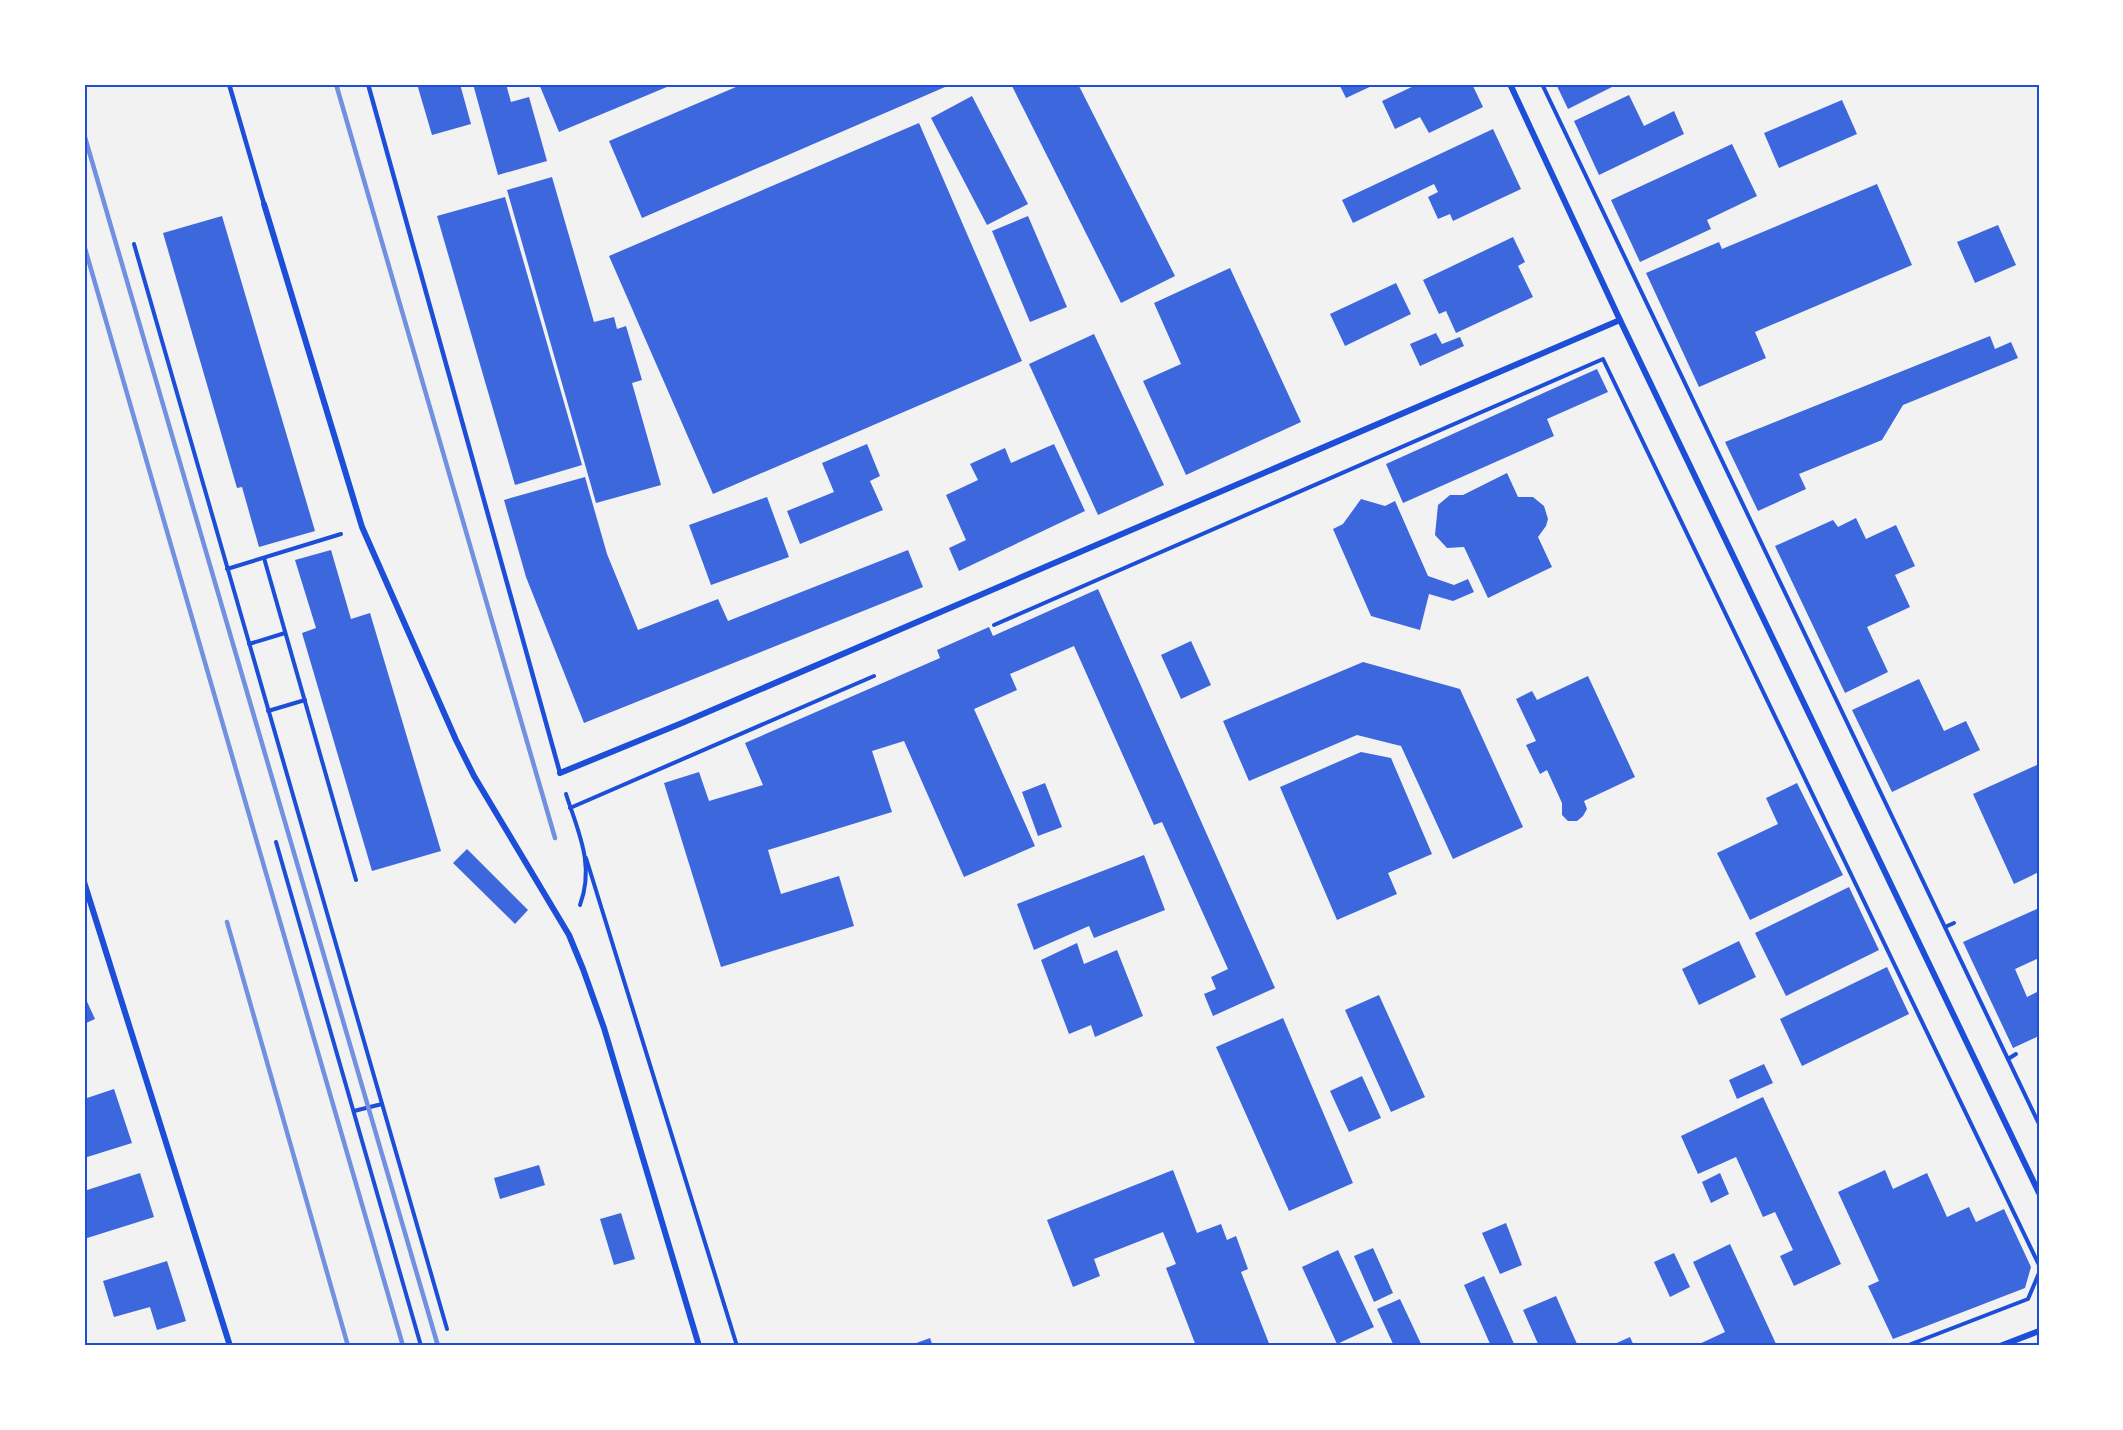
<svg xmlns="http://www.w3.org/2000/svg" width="2123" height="1430" viewBox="0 0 2123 1430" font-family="Barlow,sans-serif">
  <rect width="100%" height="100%" fill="#f2f2f2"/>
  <!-- building -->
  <g fill="#3d67dc">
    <path d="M 417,84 L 460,84 L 471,124 L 432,135 Z"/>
    <path d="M 473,84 L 506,84 L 511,102 L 529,97 L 547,161 L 498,175 Z"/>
    <path d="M 539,84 L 674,84 L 559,132 Z"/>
    <path d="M 743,84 L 952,84 L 642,218 L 609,141 Z"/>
    <path d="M 1011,84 L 1078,84 L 1175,276 L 1121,303 Z"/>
    <path d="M 1339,84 L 1376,84 L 1346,98 Z"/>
    <path d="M 1418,84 L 1472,84 L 1483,107 L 1429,133 L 1420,117 L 1395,129 L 1382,101 Z"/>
    <path d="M 1556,84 L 1618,84 L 1568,109 Z"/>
    <path d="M 1629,95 L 1644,126 L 1674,111 L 1684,134 L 1599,175 L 1574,121 Z"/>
    <path d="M 972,96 L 1028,204 L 987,225 L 931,118 Z"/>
    <path d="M 1842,100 L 1857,134 L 1779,168 L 1764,133 Z"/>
    <path d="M 919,123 L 1022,361 L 713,494 L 609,256 Z"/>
    <path d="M 1493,129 L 1521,189 L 1453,221 L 1450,214 L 1438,219 L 1428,197 L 1438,192 L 1434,184 L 1353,223 L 1342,200 Z"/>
    <path d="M 1732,144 L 1757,196 L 1707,220 L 1711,229 L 1640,262 L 1611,200 Z"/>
    <path d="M 552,177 L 594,322 L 614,317 L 617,329 L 626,326 L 642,380 L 632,383 L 661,485 L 596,503 L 507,190 Z"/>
    <path d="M 1877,184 L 1912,265 L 1755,332 L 1766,358 L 1699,387 L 1646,273 L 1719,242 L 1722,249 Z"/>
    <path d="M 505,197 L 582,465 L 515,485 L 437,216 Z"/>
    <path d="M 222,216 L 315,531 L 259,547 L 242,487 L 237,488 L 163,233 Z"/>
    <path d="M 1028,216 L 1067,307 L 1030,322 L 992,231 Z"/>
    <path d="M 1998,225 L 2016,265 L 1975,283 L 1957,242 Z"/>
    <path d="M 1513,237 L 1525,262 L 1518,266 L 1533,297 L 1456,333 L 1446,311 L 1439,314 L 1423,280 Z"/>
    <path d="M 1230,268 L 1301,422 L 1186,475 L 1143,381 L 1181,364 L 1154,303 Z"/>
    <path d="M 1396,283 L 1411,314 L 1345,346 L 1330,314 Z"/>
    <path d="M 1436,333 L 1442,344 L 1460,337 L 1464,346 L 1420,366 L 1410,344 Z"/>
    <path d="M 1094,334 L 1164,485 L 1098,515 L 1029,364 Z"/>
    <path d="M 1990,336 L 1995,349 L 2011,342 L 2018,358 L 1903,405 L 1882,440 L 1799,474 L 1806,489 L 1758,511 L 1725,442 Z"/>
    <path d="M 1597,369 L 1608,392 L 1547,419 L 1554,436 L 1403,503 L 1386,464 Z"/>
    <path d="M 867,444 L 880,476 L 870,481 L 883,510 L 800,544 L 787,511 L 834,492 L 822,463 Z"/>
    <path d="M 1054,444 L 1085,511 L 959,571 L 949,548 L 966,540 L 946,495 L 978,480 L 970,464 L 1005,448 L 1011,463 Z"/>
    <path d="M 1507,473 L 1518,497 L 1533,497 L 1544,506 L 1548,519 L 1546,526 L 1538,537 L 1552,567 L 1488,598 L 1464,547 L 1447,548 L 1435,535 L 1438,505 L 1450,495 L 1463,495 Z"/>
    <path d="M 585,477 L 607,554 L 638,630 L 718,599 L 728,621 L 908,550 L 923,587 L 584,723 L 526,577 L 504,500 Z"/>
    <path d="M 767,497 L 789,557 L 711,585 L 689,525 Z"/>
    <path d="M 1361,499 L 1385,506 L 1395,501 L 1428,576 L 1454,585 L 1468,579 L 1474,592 L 1453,601 L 1429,594 L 1420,630 L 1371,616 L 1333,529 L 1343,524 Z"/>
    <path d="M 1856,518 L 1866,539 L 1896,525 L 1915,566 L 1895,575 L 1910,607 L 1867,627 L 1888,672 L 1845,693 L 1775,546 L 1833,520 L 1838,527 Z"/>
    <path d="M 331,550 L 351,619 L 370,613 L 441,851 L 372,871 L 302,633 L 316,628 L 295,560 Z"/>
    <path d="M 1098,589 L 1275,988 L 1213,1016 L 1204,994 L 1216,989 L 1211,977 L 1228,969 L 1162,822 L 1154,825 L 1074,646 L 1010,674 L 1017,690 L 974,709 L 1035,846 L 964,877 L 904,741 L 872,751 L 892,812 L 768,850 L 781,894 L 839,876 L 854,926 L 721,967 L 664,783 L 699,772 L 709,801 L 763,785 L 745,743 L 940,658 L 937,650 L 989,627 L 993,636 Z"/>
    <path d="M 1191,641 L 1211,685 L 1181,699 L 1161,655 Z"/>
    <path d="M 1363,662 L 1460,689 L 1523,827 L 1453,859 L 1401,746 L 1357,735 L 1249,781 L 1223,721 Z"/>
    <path d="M 1588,676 L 1635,777 L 1584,801 L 1587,809 L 1583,816 L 1577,821 L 1568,821 L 1562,815 L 1562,803 L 1547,770 L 1540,774 L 1526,745 L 1536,741 L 1516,699 L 1532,691 L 1537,700 Z"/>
    <path d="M 1919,679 L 1944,731 L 1966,721 L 1980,750 L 1892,792 L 1852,710 Z"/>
    <path d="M 1361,752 L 1391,758 L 1432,854 L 1388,873 L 1397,894 L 1337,920 L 1280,787 Z"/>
    <path d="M 2039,764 L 2039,872 L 2014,884 L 1973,794 Z"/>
    <path d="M 1045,783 L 1062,827 L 1038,836 L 1022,792 Z"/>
    <path d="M 1797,783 L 1843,875 L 1750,920 L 1717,853 L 1778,824 L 1766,798 Z"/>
    <path d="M 467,849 L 528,910 L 515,924 L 453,863 Z"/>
    <path d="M 1144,855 L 1165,910 L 1094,938 L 1089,926 L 1034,950 L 1017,904 Z"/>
    <path d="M 1849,887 L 1879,950 L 1786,996 L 1755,933 Z"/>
    <path d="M 2039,908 L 2039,958 L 2015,969 L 2027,997 L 2039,991 L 2039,1036 L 2013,1048 L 1963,942 Z"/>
    <path d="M 1739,941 L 1756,977 L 1699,1005 L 1682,969 Z"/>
    <path d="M 1077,943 L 1084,964 L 1117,950 L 1143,1016 L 1095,1037 L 1091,1025 L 1069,1034 L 1041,960 Z"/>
    <path d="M 1887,967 L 1909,1014 L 1802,1066 L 1780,1019 Z"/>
    <path d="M 84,995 L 95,1019 L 84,1024 Z"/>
    <path d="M 1379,995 L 1425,1097 L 1391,1112 L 1345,1010 Z"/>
    <path d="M 1283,1018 L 1353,1183 L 1289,1211 L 1216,1047 Z"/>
    <path d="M 1764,1064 L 1773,1083 L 1737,1099 L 1729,1080 Z"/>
    <path d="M 1362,1076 L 1381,1118 L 1349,1132 L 1330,1091 Z"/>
    <path d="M 114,1089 L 132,1143 L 84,1158 L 84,1099 Z"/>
    <path d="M 1763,1097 L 1841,1264 L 1794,1286 L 1780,1256 L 1793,1250 L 1775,1212 L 1763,1217 L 1736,1157 L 1698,1174 L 1681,1136 Z"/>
    <path d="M 539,1165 L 545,1185 L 500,1199 L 494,1178 Z"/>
    <path d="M 1173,1170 L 1197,1233 L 1221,1224 L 1227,1240 L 1236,1236 L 1248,1269 L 1241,1272 L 1270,1346 L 1196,1346 L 1166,1268 L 1176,1264 L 1163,1232 L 1094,1259 L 1100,1276 L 1073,1287 L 1047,1220 Z"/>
    <path d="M 1885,1170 L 1893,1189 L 1927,1173 L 1947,1217 L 1969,1207 L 1976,1222 L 2004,1209 L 2031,1267 L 2025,1288 L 1893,1339 L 1868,1286 L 1879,1281 L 1838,1192 Z"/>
    <path d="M 140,1173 L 154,1217 L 84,1239 L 84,1191 Z"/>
    <path d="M 1720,1173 L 1729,1194 L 1711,1203 L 1702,1182 Z"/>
    <path d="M 621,1213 L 635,1259 L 614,1265 L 600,1219 Z"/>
    <path d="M 1506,1223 L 1522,1265 L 1500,1274 L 1482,1233 Z"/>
    <path d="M 1730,1244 L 1777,1346 L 1695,1346 L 1725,1332 L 1693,1262 Z"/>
    <path d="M 1373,1248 L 1393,1293 L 1374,1302 L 1354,1256 Z"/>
    <path d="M 1338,1250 L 1374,1327 L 1337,1344 L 1302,1267 Z"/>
    <path d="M 1674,1253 L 1690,1287 L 1670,1297 L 1654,1262 Z"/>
    <path d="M 167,1261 L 186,1321 L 157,1330 L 150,1307 L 114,1317 L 103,1281 Z"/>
    <path d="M 1484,1276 L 1515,1346 L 1491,1346 L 1464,1285 Z"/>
    <path d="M 1556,1296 L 1569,1326 L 1578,1346 L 1539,1346 L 1523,1310 Z"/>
    <path d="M 1400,1299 L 1422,1346 L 1394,1346 L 1377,1309 Z"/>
    <path d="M 1630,1337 L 1634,1346 L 1610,1346 Z"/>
    <path d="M 930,1338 L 933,1346 L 908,1346 Z"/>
  </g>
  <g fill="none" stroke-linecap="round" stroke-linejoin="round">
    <!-- path -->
    <g stroke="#1d4ed8" stroke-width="4">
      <path d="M 1542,84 L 2039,1124"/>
      <path d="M 134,244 L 447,1329"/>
      <path d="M 264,558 L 356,880"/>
      <path d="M 227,569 L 341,534"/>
      <path d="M 994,625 L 1603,359 L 2039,1265"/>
      <path d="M 249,644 L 285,633"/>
      <path d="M 268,711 L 305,700"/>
      <path d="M 566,794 C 578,832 595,864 580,905"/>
      <path d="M 570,808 L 874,676"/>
      <path d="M 276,842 L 421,1346"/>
      <path d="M 586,858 L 737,1346"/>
      <path d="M 1945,927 L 1954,923"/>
      <path d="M 2008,1059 L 2016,1054"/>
      <path d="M 354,1111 L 382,1104"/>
      <path d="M 1906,1346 L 2028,1299 L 2039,1273"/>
    </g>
    <!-- service -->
    <g stroke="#1d4ed8" stroke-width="4.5">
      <path d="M 229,84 L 264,204"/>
      <path d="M 368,84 L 560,773"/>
    </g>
    <!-- minor -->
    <g stroke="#1d4ed8" stroke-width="6">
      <path d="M 1510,84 L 1620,320 L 2039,1193"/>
      <path d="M 264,204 L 362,527 L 456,740 L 474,776 L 569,935 L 583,969 L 604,1028 L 699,1346"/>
      <path d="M 560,773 L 682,723 L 1620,320"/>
      <path d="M 84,882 L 230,1346"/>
      <path d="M 2000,1346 L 2039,1331"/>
    </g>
    <!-- rail -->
    <g stroke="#7290e2" stroke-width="4.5">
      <path d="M 336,84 L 555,838"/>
      <path d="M 84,134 L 438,1346"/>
      <path d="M 84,245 L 403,1346"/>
      <path d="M 227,922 L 348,1346"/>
    </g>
  </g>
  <!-- border -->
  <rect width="2123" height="1430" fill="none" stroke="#ffffff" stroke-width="171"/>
  <rect x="86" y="86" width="1952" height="1258" fill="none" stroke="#1d4ed8" stroke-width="2"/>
</svg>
